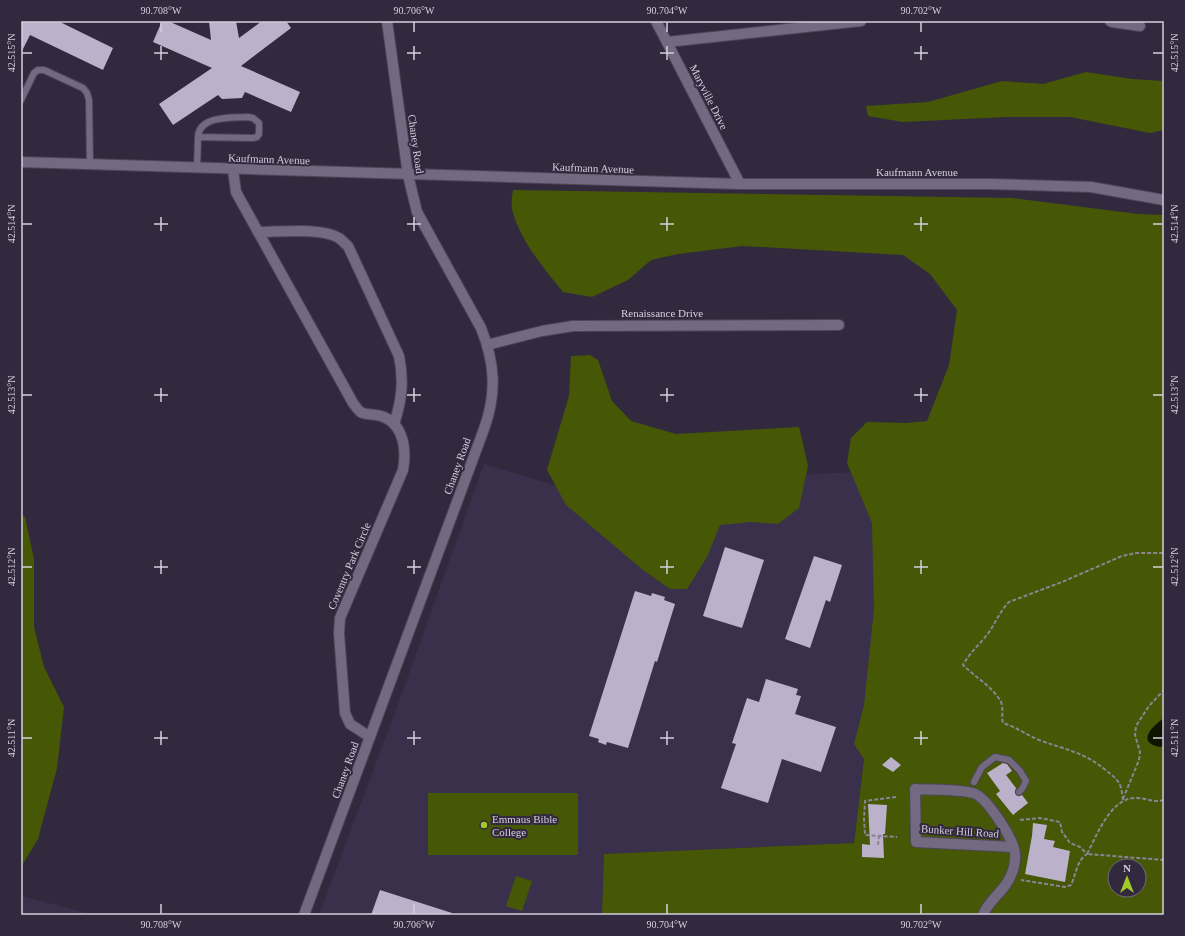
<svg xmlns="http://www.w3.org/2000/svg" width="1185" height="936" viewBox="0 0 1185 936" font-family="'Times New Roman',serif">
  <rect width="100%" height="100%" fill="#32293e"/>
  <!-- built -->
  <g fill="#3b304b">
    <path d="M 484,464 L 557,486 L 898,470 L 854,843 L 604,854 L 602,915 L 319,915 L 396,710 Z"/>
    <path d="M 21,896 L 95,915 L 21,915 Z"/>
  </g>
  <!-- green -->
  <g fill="#465805" fill-rule="evenodd">
    <path d="M 1086,72 L 1132,79 L 1164,81 L 1164,130 L 1150,133 L 1070,117 L 1006,117 L 903,122 L 868,116 L 866,106 L 928,102 L 1002,81 L 1043,84 Z"/>
    <path d="M 513,190 L 1012,198 L 1138,214 L 1164,215 L 1164,915 L 602,915 L 604,854 L 854,843 L 864,759 L 854,744 L 864,705 L 874,609 L 872,523 L 847,463 L 851,438 L 867,422 L 906,423 L 927,421 L 949,365 L 957,310 L 930,274 L 903,255 L 742,246 L 678,254 L 651,260 L 628,280 L 592,297 L 563,292 C 543,267 520,241 512,209 C 511,203 512,196 513,190 ZM 1115,866 L 1139,866 L 1139,890 L 1115,890 Z"/>
    <path d="M 590,355 L 598,360 L 612,401 L 631,421 L 676,434 L 799,427 L 808,466 L 799,508 L 778,524 L 752,522 L 720,525 L 707,557 L 687,589 L 670,589 L 643,570 L 566,505 L 547,470 L 569,396 L 571,356 Z"/>
    <path d="M 21,515 L 25,517 L 34,559 L 34,627 L 44,667 L 64,707 L 57,768 L 38,839 L 21,867 Z"/>
    <rect x="428" y="793" width="150" height="62"/>
    <path d="M 516,876 L 532,881 L 522,911 L 506,906 Z"/>
  </g>
  <!-- water -->
  <path fill="#0e1500" d="M 1164,718 L 1164,746 L 1160,747 C 1135,742 1153,726 1164,718 Z"/>
  <!-- building -->
  <g fill="#bbb1cb">
    <path d="M 21,21 L 58,21 L 113,48 L 103,70 L 30,35 L 21,53 Z"/>
    <path d="M 162,21 L 168,21 L 211,40 L 209,21 L 236,21 L 239,38 L 262,21 L 286,21 L 291,28 L 241,66 L 300,92 L 291,112 L 245,92 L 242,98 L 222,99 L 218,95 L 173,125 L 159,104 L 212,68 L 153,42 Z"/>
    <path d="M 725,547 L 764,560 L 742,628 L 703,616 Z"/>
    <path d="M 814,556 L 842,565 L 830,602 L 826,600 L 810,648 L 785,639 Z"/>
    <path d="M 635,591 L 651,596 L 652,593 L 665,597 L 664,600 L 675,604 L 657,662 L 655,661 L 628,748 L 607,742 L 606,745 L 598,742 L 599,739 L 589,736 Z"/>
    <path d="M 766,679 L 798,689 L 796,695 L 801,696 L 795,714 L 836,727 L 821,772 L 782,759 L 768,803 L 721,788 L 736,744 L 732,743 L 747,698 L 759,702 Z"/>
    <path d="M 891,757 L 901,765 L 893,772 L 882,765 Z"/>
    <path d="M 1003,763 L 1007,764 L 1012,771 L 1006,775 L 1016,788 L 1015,791 L 1016,795 L 1018,796 L 1022,795 L 1028,803 L 1013,815 L 996,794 L 1000,791 L 987,773 Z"/>
    <path d="M 868,804 L 887,805 L 885,834 L 883,834 L 884,858 L 862,857 L 862,844 L 870,845 Z"/>
    <path d="M 1033,823 L 1047,825 L 1044,839 L 1055,841 L 1053,847 L 1070,851 L 1065,882 L 1025,874 L 1032,836 Z"/>
    <path d="M 380,890 L 452,913 L 451,915 L 371,915 Z"/>
  </g>
  <g fill="none" stroke-linecap="round" stroke-linejoin="round">
    <!-- lane casing -->
    <g stroke="#4e4658" stroke-width="8">
      <g id="lane">
        <path d="M 21,100 L 34,73 L 38,70 L 44,70 L 83,88 L 87,93 L 89,100 L 90,165"/>
        <path d="M 197,169 L 198,137 C 199,115 233,118 248,117 L 253,118 L 259,123 L 259,134 L 257,137 L 253,138 L 198,137"/>
        <path d="M 974,782 L 982,767 L 995,757 L 1009,760 L 1020,771 L 1026,781 L 1022,789 L 1019,792"/>
      </g>
    </g>
    <!-- street casing -->
    <g stroke="#4e4658" stroke-width="12">
      <g id="street">
        <path d="M 387,21 L 408,175"/>
        <path d="M 656,21 L 740,184"/>
        <path d="M 1110,21 L 1112,22 L 1140,26"/>
        <path d="M 667,42 L 861,21"/>
        <path d="M 233,170 L 236,192 L 353,403 C 362,416 362,413 376,415 C 403,419 407,448 403,470 L 340,618 L 339,633 L 345,713 L 350,724 L 370,737"/>
        <path d="M 258,232 C 279,232 321,227 339,238 C 342,240 345,244 348,246 L 399,356 C 404,380 402,400 394,424"/>
        <path d="M 487,345 L 542,331 L 573,326 L 839,325"/>
        <path d="M 983,915 C 989,898 1007,891 1013,870 C 1015,865 1016,854 1014,849 C 1011,836 986,796 973,793 C 957,789 932,790 915,789 L 916,842 L 1013,847"/>
      </g>
    </g>
    <!-- secondary casing -->
    <g stroke="#4e4658" stroke-width="12">
      <g id="secondary">
        <path d="M 21,162 L 740,184 L 990,184 L 1091,187 L 1164,200"/>
        <path d="M 304,915 L 484,429 C 497,393 495,363 481,328 L 417,212 L 408,175"/>
      </g>
    </g>
    <!-- path -->
    <g stroke="#8b8495" stroke-width="2" stroke-dasharray="4 2" stroke-linecap="butt">
      <path d="M 896,797 L 865,801 L 864,819 L 865,835 L 897,837"/>
      <path d="M 1123,799 L 1139,760 L 1140,752 L 1135,735 L 1136,726 L 1149,706 L 1164,690"/>
      <path d="M 1123,800 C 1122,795 1122,788 1119,783 C 1116,778 1112,775 1108,772 C 1085,752 1066,750 1039,740 C 1027,735 1016,727 1003,723 C 1001,716 1004,709 1001,702 C 993,687 975,677 963,665 C 969,654 978,646 986,636 C 995,625 999,612 1009,602 L 1062,582 L 1122,556 L 1136,553 L 1164,553"/>
      <path d="M 1164,800 C 1155,803 1146,798 1136,798 C 1111,797 1097,835 1087,854 L 1164,860"/>
      <path d="M 1020,820 L 1040,818 L 1060,822 L 1062,832 L 1070,843 L 1080,847 L 1087,854 C 1077,860 1076,874 1071,885 L 1065,887 L 1021,880"/>
      <path d="M 878,845 L 879,836"/>
    </g>
    <!-- lane -->
    <use href="#lane" stroke="#736a82" stroke-width="6"/>
    <!-- street -->
    <use href="#street" stroke="#736a82" stroke-width="10"/>
    <!-- secondary -->
    <use href="#secondary" stroke="#736a82" stroke-width="10"/>
  </g>
  <!-- ticks -->
  <path fill="none" stroke="#d4cfdd" stroke-width="1.5" d="M 161,22 L 161,32M 414,22 L 414,32M 667,22 L 667,32M 921,22 L 921,32M 161,46 L 161,60M 414,46 L 414,60M 667,46 L 667,60M 921,46 L 921,60M 22,53 L 32,53M 154,53 L 168,53M 407,53 L 421,53M 660,53 L 674,53M 914,53 L 928,53M 1153,53 L 1163,53M 161,217 L 161,231M 414,217 L 414,231M 667,217 L 667,231M 921,217 L 921,231M 22,224 L 32,224M 154,224 L 168,224M 407,224 L 421,224M 660,224 L 674,224M 914,224 L 928,224M 1153,224 L 1163,224M 161,388 L 161,402M 414,388 L 414,402M 667,388 L 667,402M 921,388 L 921,402M 22,395 L 32,395M 154,395 L 168,395M 407,395 L 421,395M 660,395 L 674,395M 914,395 L 928,395M 1153,395 L 1163,395M 161,560 L 161,574M 414,560 L 414,574M 667,560 L 667,574M 921,560 L 921,574M 22,567 L 32,567M 154,567 L 168,567M 407,567 L 421,567M 660,567 L 674,567M 914,567 L 928,567M 1153,567 L 1163,567M 161,731 L 161,745M 414,731 L 414,745M 667,731 L 667,745M 921,731 L 921,745M 22,738 L 32,738M 154,738 L 168,738M 407,738 L 421,738M 660,738 L 674,738M 914,738 L 928,738M 1153,738 L 1163,738M 161,904 L 161,914M 414,904 L 414,914M 667,904 L 667,914M 921,904 L 921,914"/>
  <!-- markers -->
  <circle fill="#a3c926" stroke="#32293e" stroke-width="1.5" cx="484" cy="825" r="4"/>
  <g text-anchor="middle" dominant-baseline="central" stroke-width="4" stroke-linejoin="round" paint-order="stroke">
    <!-- street labels -->
    <g font-size="11" fill="#d4cfdd" stroke="#32293e">
      <text transform="translate(709 97) rotate(63)">Maryville Drive</text>
      <text transform="translate(416 144) rotate(82)">Chaney Road</text>
      <text transform="translate(269 159) rotate(2)">Kaufmann Avenue</text>
      <text transform="translate(593 168) rotate(2)">Kaufmann Avenue</text>
      <text x="917" y="172">Kaufmann Avenue</text>
      <text x="662" y="313">Renaissance Drive</text>
      <text transform="translate(457 466) rotate(-70)">Chaney Road</text>
      <text transform="translate(349 566) rotate(-67)">Coventry Park Circle</text>
      <text transform="translate(345 770) rotate(-70)">Chaney Road</text>
      <text transform="translate(960 831) rotate(4)">Bunker Hill Road</text>
    </g>
    <!-- poi labels -->
    <g font-size="11" fill="#d4cfdd" stroke="#32293e" text-anchor="start">
      <text x="492" y="819">Emmaus Bible<tspan x="492" dy="13">College</tspan></text>
    </g>
  </g>
  <!-- border -->
  <rect width="1185" height="936" fill="none" stroke="#32293e" stroke-width="44"/>
  <!-- north arrow -->
  <g transform="translate(1127 878)"><circle r="19" fill="#32293e" stroke="#736b7e"/>
  <path d="M0-3L7 15L0 10L-7 15Z" fill="#a3c926"/>
  <text y="-6" font-size="11" font-weight="bold" text-anchor="middle" fill="#d4cfdd">N</text>
  </g>
  <rect x="22" y="22" width="1141" height="892" fill="none" stroke="#d4cfdd" stroke-width="1.5"/>
  <g font-size="10" text-anchor="middle" fill="#d4cfdd">
    <text x="161" y="14">90.708°W</text>
    <text x="414" y="14">90.706°W</text>
    <text x="667" y="14">90.704°W</text>
    <text x="921" y="14">90.702°W</text>
    <text transform="translate(11 53) rotate(-90)" y="4">42.515°N</text>
    <text transform="translate(1174 53) rotate(-90)" y="4">42.515°N</text>
    <text transform="translate(11 224) rotate(-90)" y="4">42.514°N</text>
    <text transform="translate(1174 224) rotate(-90)" y="4">42.514°N</text>
    <text transform="translate(11 395) rotate(-90)" y="4">42.513°N</text>
    <text transform="translate(1174 395) rotate(-90)" y="4">42.513°N</text>
    <text transform="translate(11 567) rotate(-90)" y="4">42.512°N</text>
    <text transform="translate(1174 567) rotate(-90)" y="4">42.512°N</text>
    <text transform="translate(11 738) rotate(-90)" y="4">42.511°N</text>
    <text transform="translate(1174 738) rotate(-90)" y="4">42.511°N</text>
    <text x="161" y="928">90.708°W</text>
    <text x="414" y="928">90.706°W</text>
    <text x="667" y="928">90.704°W</text>
    <text x="921" y="928">90.702°W</text>
  </g>
</svg>
